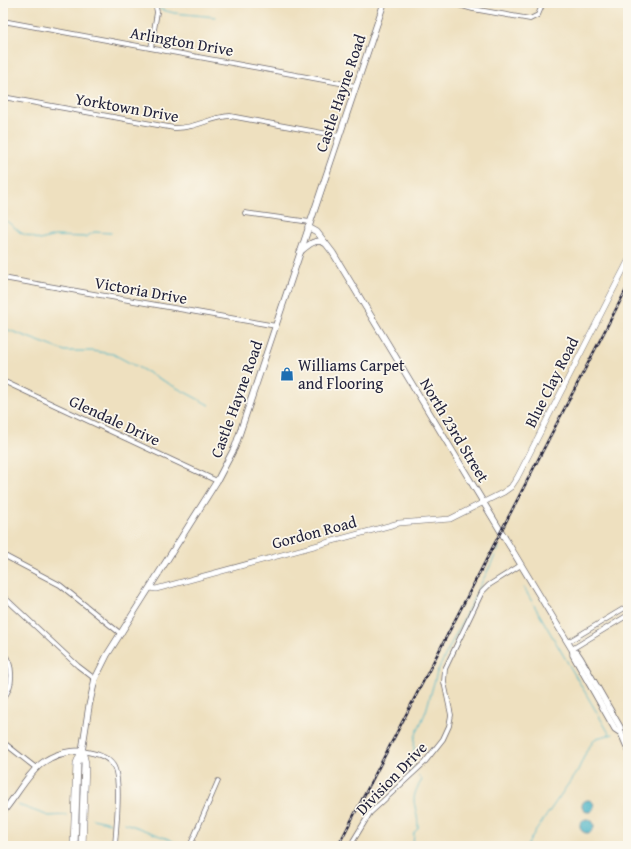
<svg xmlns="http://www.w3.org/2000/svg" width="631" height="849" viewBox="0 0 631 849" font-family="'Gentium Book Plus',serif">
  <rect width="100%" height="100%" fill="#fbf7ec"/>
  <filter id="ink" filterUnits="userSpaceOnUse"><feTurbulence type="fractalNoise" baseFrequency=".025" numOctaves="2"/><feDisplacementMap in="SourceGraphic" scale="8" xChannelSelector="R" yChannelSelector="G"/><feConvolveMatrix kernelMatrix="1 2 1 2 8 2 1 2 1" color-interpolation-filters="sRGB"/></filter>
  <filter id="wash" filterUnits="userSpaceOnUse"><feTurbulence type="fractalNoise" baseFrequency=".012" numOctaves="4" result="noise"/><feDisplacementMap in="SourceGraphic" scale="16" xChannelSelector="R" yChannelSelector="G"/><feGaussianBlur stdDeviation="0.9" result="paint"/><feColorMatrix in="noise" values="0 0 0 0 0 0 0 0 0 0 0 0 0 0 0 0 0 1.4 0 .05"/><feComposite in="paint" operator="in"/></filter>
  <g filter="url(#wash)">
    <rect width="100%" height="100%" fill="#eee0bf"/>
    <!-- water -->
    <g fill="#48b3c6" stroke="#356a80">
      <circle cx="588" cy="806" r="6"/>
      <circle cx="587" cy="826" r="7"/>
    </g>
    <g fill="none" stroke-linecap="round" stroke-linejoin="round">
      <!-- stream -->
      <g stroke="#48b3c6" stroke-width="1">
        <path d="M 159,9 L 174,13 L 216,17"/>
        <path d="M 3,218 L 21,233 L 40,240 L 55,236 L 86,237 L 94,232 L 111,233"/>
        <path d="M 3,328 L 65,351 L 92,351 L 113,354 L 209,405"/>
        <path d="M 524,588 L 610,735"/>
        <path d="M 412,770 L 415,737 L 426,711 L 437,672 L 499,548"/>
        <path d="M 3,798 L 4,798"/>
        <path d="M 18,805 L 49,816 L 66,815"/>
        <path d="M 93,819 L 110,823"/>
        <path d="M 125,823 L 171,840 L 180,846"/>
        <path d="M 413,846 L 414,833 L 418,828 C 418,804 407,802 422,780 L 417,775"/>
        <path d="M 527,846 L 533,835 L 578,770 L 587,750 L 596,738 L 613,734"/>
      </g>
    </g>
  </g>
  <g filter="url(#ink)">
    <g fill="none" stroke-linecap="round" stroke-linejoin="round">
      <!-- minor casing -->
      <g stroke="#696469" stroke-width="5.5">
        <g id="minor">
          <path d="M 451,3 L 473,9 L 530,19 L 538,15 L 543,3"/>
          <path d="M 3,21 L 356,86"/>
          <path d="M 151,48 L 157,12 L 155,3"/>
          <path d="M 3,97 L 174,128 C 195,129 210,117 230,116 L 339,136"/>
          <path d="M 245,213 L 310,222"/>
          <path d="M 3,278 L 276,326"/>
          <path d="M 3,381 L 217,481"/>
          <path d="M 3,555 L 60,585 L 121,634"/>
          <path d="M 3,596 L 78,666 L 95,679"/>
          <path d="M 568,642 L 628,606"/>
          <path d="M 572,649 L 628,615"/>
          <path d="M 3,653 C 14,664 14,687 3,698"/>
          <path d="M 3,742 L 36,768"/>
          <path d="M 82,751 C 93,753 106,755 113,765 C 122,778 116,828 115,846"/>
          <path d="M 190,846 L 218,781"/>
          <path d="M 350,846 L 370,813 L 424,763 L 443,739 L 449,726 L 451,715 L 444,682 L 445,669 L 482,592 L 489,585 L 521,565"/>
        </g>
      </g>
      <!-- tertiary casing -->
      <g stroke="#696469" stroke-width="6">
        <path id="tertiary" d="M 150,588 L 156,589 L 399,523 L 450,519 L 504,492 L 511,487 L 517,478 L 628,261"/>
      </g>
      <!-- secondary casing -->
      <g stroke="#696469" stroke-width="7">
        <g id="secondary">
          <path d="M 308,227 L 317,232 L 333,253 L 573,651 L 573,655 L 615,729 L 621,733"/>
          <path d="M 300,252 C 308,245 315,238 325,243"/>
          <path d="M 573,651 L 577,653 L 581,659 L 620,727 L 621,733 L 628,749"/>
          <path d="M 3,812 C 28,781 36,751 82,751 L 89,706 L 95,679 L 107,655 L 217,481 L 235,447 L 384,3"/>
        </g>
      </g>
      <!-- motorway casing -->
      <g stroke="#696469" stroke-width="8">
        <g id="motorway">
          <path d="M 74,846 L 77,763 L 82,751"/>
          <path d="M 82,846 L 85,763 L 82,751"/>
        </g>
      </g>
      <!-- minor -->
      <use href="#minor" stroke="#fff" stroke-width="4"/>
      <!-- tertiary -->
      <use href="#tertiary" stroke="#fff" stroke-width="5"/>
      <!-- secondary -->
      <use href="#secondary" stroke="#fff" stroke-width="5.5"/>
      <!-- motorway -->
      <use href="#motorway" stroke="#fff" stroke-width="7"/>
      <!-- rail casing -->
      <g stroke="#22223b" stroke-width="2.5">
        <path id="rail" d="M 338,846 L 628,286"/>
      </g>
      <!-- rail -->
      <use href="#rail" stroke="#fbf7ec" stroke-width="1" stroke-dasharray="3" stroke-linecap="butt"/>
    </g>
  </g>
  <!-- icons -->
  <defs>
    <g id="shop-bare" transform="scale(1.08)"><path d="M-5-2.5h2.3a2.7 3.5 0 0 1 5.4 0H5L5.5 6h-11ZM-1.5-2.5h3a1.5 2.3 0 0 0-3 0Z" fill="#1f6fb2" stroke="#fbf7ec" stroke-width="2.5" paint-order="stroke"/></g>
  </defs>
  <g fill-rule="evenodd">
    <use href="#shop-bare" x="287" y="374"/>
  </g>
  <g text-anchor="middle" dominant-baseline="central" stroke-width="3.5" stroke-linejoin="round" paint-order="stroke">
    <!-- street labels -->
    <g font-size="16" fill="#22223b" stroke="#fbf7ec">
      <text transform="translate(182 41) rotate(10)">Arlington Drive</text>
      <text transform="translate(340 93) rotate(-71)">Castle Hayne Road</text>
      <text transform="translate(127 107) rotate(10)">Yorktown Drive</text>
      <text transform="translate(141 290) rotate(10)">Victoria Drive</text>
      <text transform="translate(551 382) rotate(-63)">Blue Clay Road</text>
      <text transform="translate(236 399) rotate(-70)">Castle Hayne Road</text>
      <text transform="translate(115 420) rotate(25)">Glendale Drive</text>
      <text transform="translate(455 430) rotate(59)">North 23rd Street</text>
      <text transform="translate(314 532) rotate(-15)">Gordon Road</text>
      <text transform="translate(391 778) rotate(-46)">Division Drive</text>
    </g>
    <!-- poi labels -->
    <g font-size="16" fill="#22223b" stroke="#fbf7ec" text-anchor="start">
      <text x="298" y="365">Williams Carpet<tspan x="298" dy="18">and Flooring</tspan></text>
    </g>
  </g>
  <!-- margin -->
  <rect width="631" height="849" fill="none" stroke="#fbf7ec" stroke-width="16"/>
</svg>
